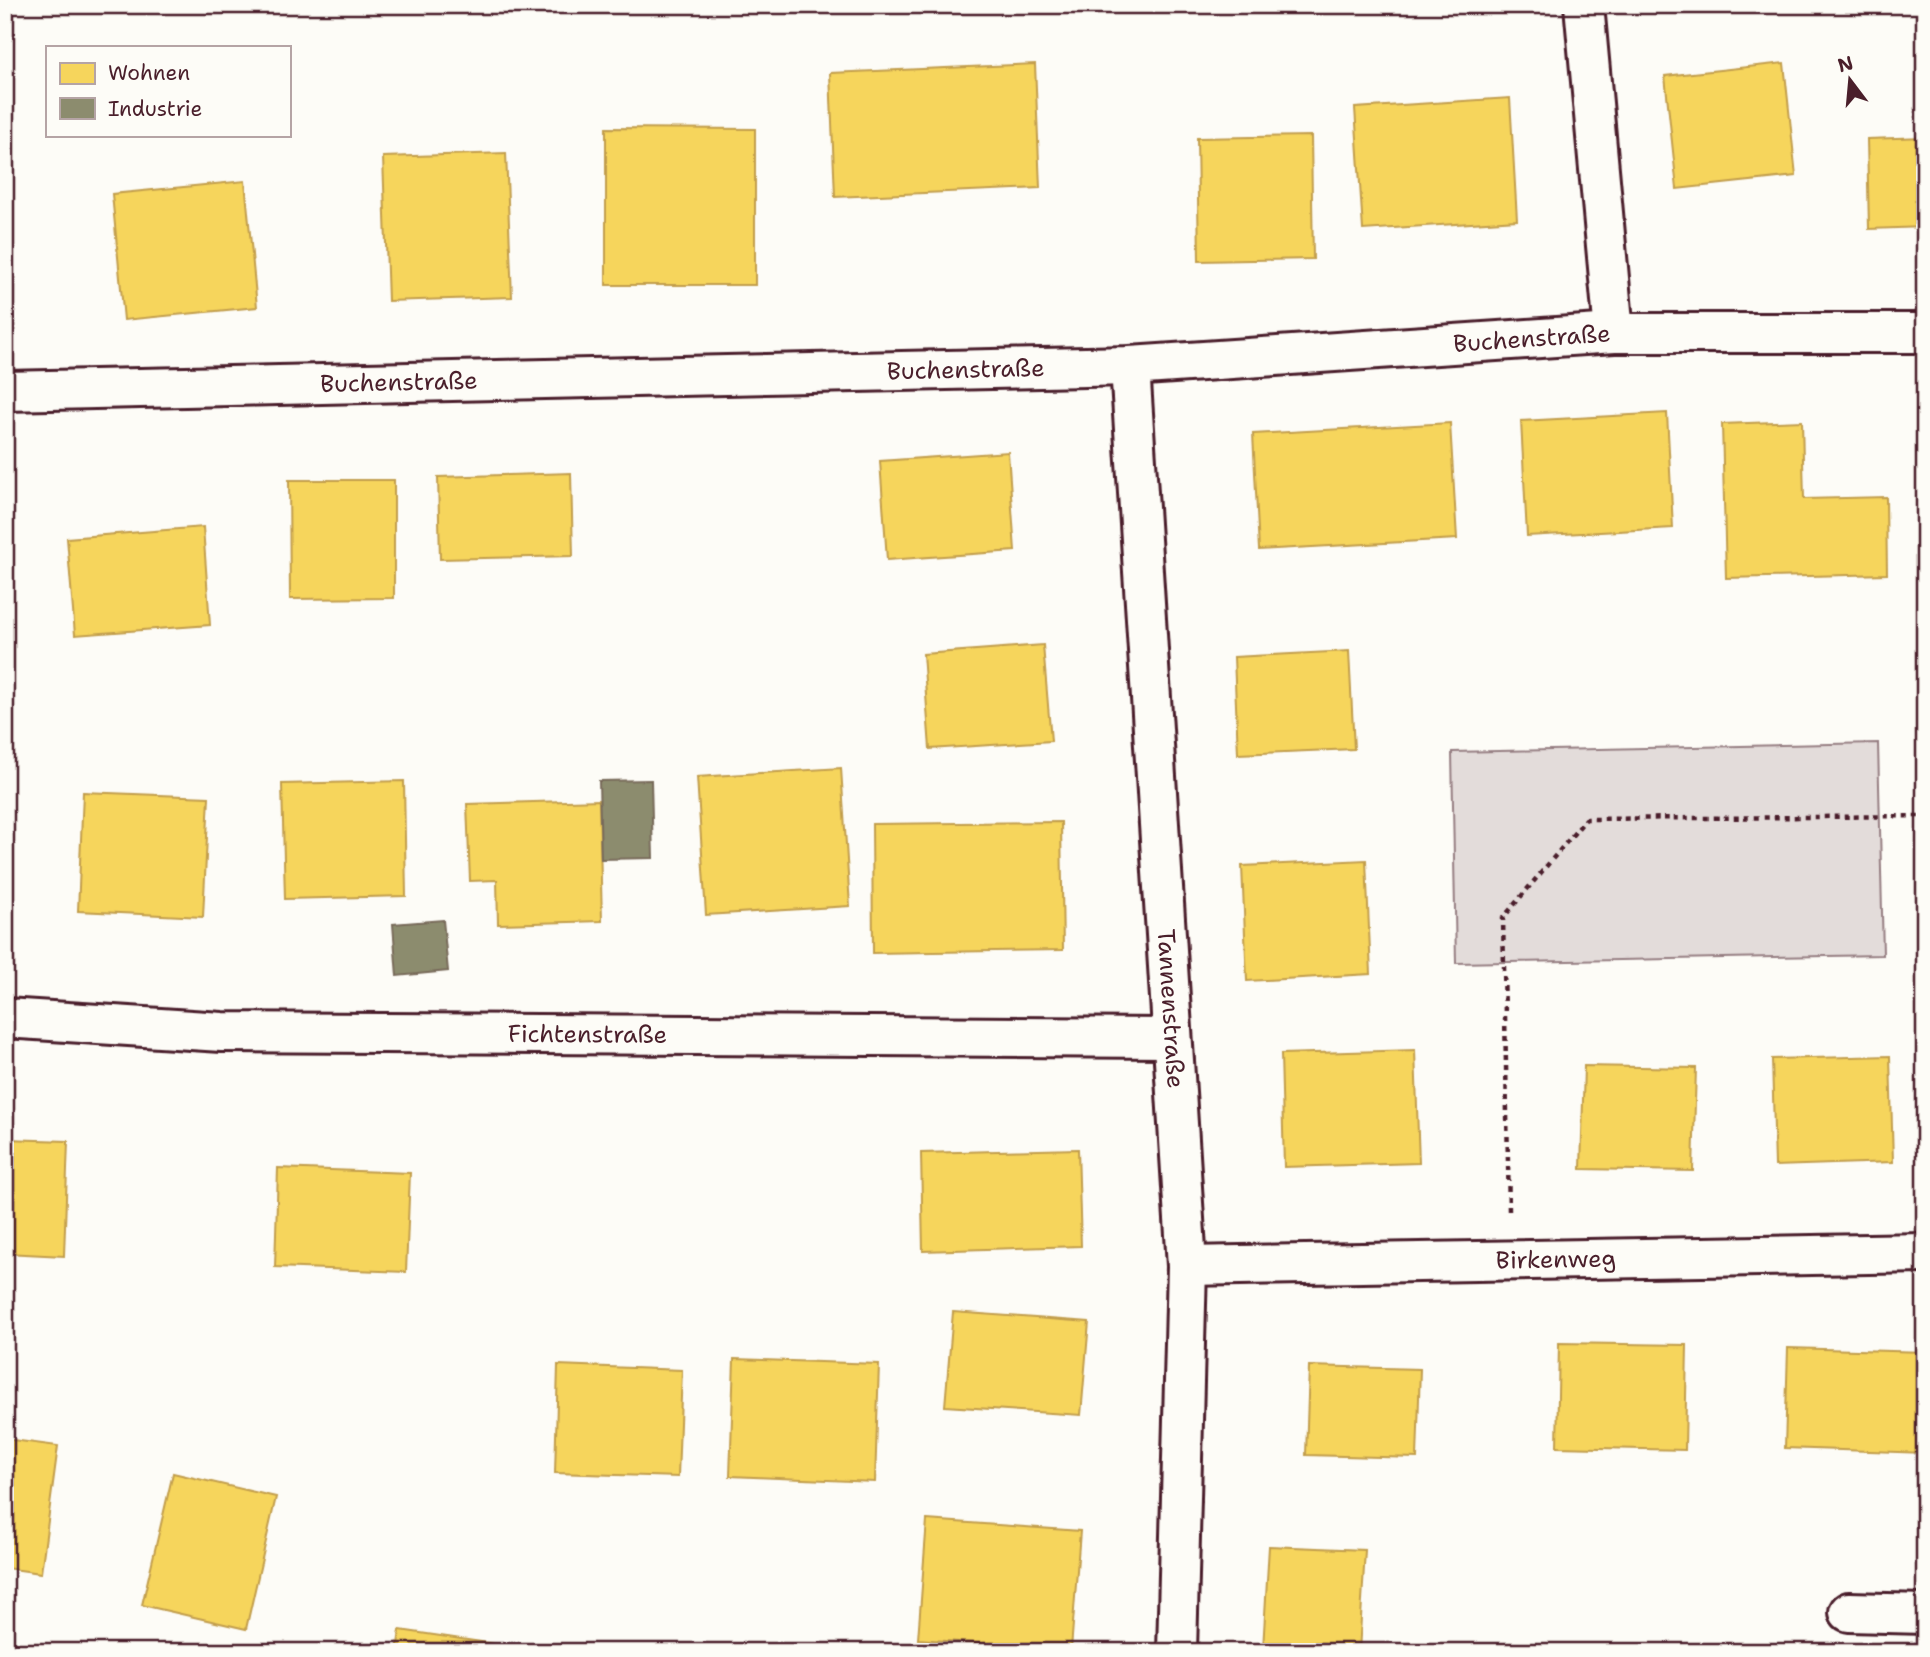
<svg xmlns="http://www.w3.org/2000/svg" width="1930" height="1657" viewBox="0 0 1930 1657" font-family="'Shantell Sans',sans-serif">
  <rect width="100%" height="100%" fill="#fdfcf7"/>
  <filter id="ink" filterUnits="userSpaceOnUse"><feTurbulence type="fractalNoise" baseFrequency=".0143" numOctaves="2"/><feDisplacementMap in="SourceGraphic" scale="14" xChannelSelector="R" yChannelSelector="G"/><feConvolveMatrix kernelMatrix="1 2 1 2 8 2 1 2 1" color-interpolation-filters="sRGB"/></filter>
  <g filter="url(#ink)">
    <!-- green -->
    <path fill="#e3dcda" stroke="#967e82" stroke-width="2" d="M 1878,743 L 1883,955 L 1456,963 L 1452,752 Z"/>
    <!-- homes -->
    <g fill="#f6d55c" stroke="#c29e4d" stroke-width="2">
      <path d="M 1784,63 L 1796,176 L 1677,189 L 1665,76 Z"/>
      <path d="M 1035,64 L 1040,188 L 835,197 L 830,73 Z"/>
      <path d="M 1510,98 L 1517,220 L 1363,230 L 1355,108 Z"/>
      <path d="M 606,128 L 755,129 L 755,285 L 606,285 Z"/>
      <path d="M 1311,136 L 1313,259 L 1199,261 L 1197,138 Z"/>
      <path d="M 1925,137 L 1925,227 L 1869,229 L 1867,139 Z"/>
      <path d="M 506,153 L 512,297 L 388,301 L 383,157 Z"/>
      <path d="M 245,181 L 257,307 L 124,320 L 112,194 Z"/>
      <path d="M 5,209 L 10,209 L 6,314 L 5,314 Z"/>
      <path d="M 1667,413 L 1673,528 L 1527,536 L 1521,421 Z"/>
      <path d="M 1802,421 L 1804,499 L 1886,497 L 1887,574 L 1726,578 L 1722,424 Z"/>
      <path d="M 1450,423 L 1457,539 L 1259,550 L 1253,434 Z"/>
      <path d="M 1008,452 L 1015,551 L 887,560 L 880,461 Z"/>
      <path d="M 571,473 L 573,556 L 440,559 L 438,477 Z"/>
      <path d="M 289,480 L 394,480 L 394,598 L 290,599 Z"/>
      <path d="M 203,527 L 210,625 L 75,635 L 67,538 Z"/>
      <path d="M 1043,645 L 1051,741 L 930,749 L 923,654 Z"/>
      <path d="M 1349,651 L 1354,749 L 1238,754 L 1234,657 Z"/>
      <path d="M 841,768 L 850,906 L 706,915 L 697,777 Z"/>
      <path d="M 404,781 L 406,896 L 285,899 L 282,784 Z"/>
      <path d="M 83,792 L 209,797 L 203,917 L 78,911 Z"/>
      <path d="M 599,800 L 602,921 L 498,924 L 497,880 L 470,881 L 467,804 Z"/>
      <path d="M 1061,822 L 1063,950 L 873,953 L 872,824 Z"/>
      <path d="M 1366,860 L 1371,974 L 1247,981 L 1242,866 Z"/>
      <path d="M 1415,1050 L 1419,1163 L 1284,1167 L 1281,1054 Z"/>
      <path d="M 1890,1056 L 1893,1162 L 1775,1166 L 1772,1059 Z"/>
      <path d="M 1584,1066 L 1696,1068 L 1693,1171 L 1581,1169 Z"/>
      <path d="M 5,1139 L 68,1141 L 64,1256 L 5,1253 Z"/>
      <path d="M 1078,1149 L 1081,1246 L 923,1251 L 921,1153 Z"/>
      <path d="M 278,1168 L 410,1173 L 406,1272 L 275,1267 Z"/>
      <path d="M 953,1312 L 1089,1322 L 1081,1415 L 945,1406 Z"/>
      <path d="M 1559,1343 L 1687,1345 L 1685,1450 L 1557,1447 Z"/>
      <path d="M 1788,1348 L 1925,1352 L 1925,1453 L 1785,1448 Z"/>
      <path d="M 734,1359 L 879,1364 L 875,1482 L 730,1476 Z"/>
      <path d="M 558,1365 L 682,1370 L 678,1477 L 555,1473 Z"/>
      <path d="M 1309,1366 L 1420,1369 L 1417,1458 L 1306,1455 Z"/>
      <path d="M 5,1439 L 58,1446 L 41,1573 L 5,1568 Z"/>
      <path d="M 173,1473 L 276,1497 L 246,1629 L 142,1605 Z"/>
      <path d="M 927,1520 L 1080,1531 L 1071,1650 L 918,1639 Z"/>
      <path d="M 1269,1546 L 1365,1550 L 1359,1652 L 1263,1649 Z"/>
      <path d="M 400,1630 L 509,1646 L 508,1652 L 397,1652 Z"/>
    </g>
    <!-- industry -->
    <g fill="#8c8c6e" stroke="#786b5a" stroke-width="2">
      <path d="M 651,780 L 653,858 L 601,859 L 599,781 Z"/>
      <path d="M 443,920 L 448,971 L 397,976 L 393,924 Z"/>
    </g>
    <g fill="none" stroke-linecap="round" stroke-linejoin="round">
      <!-- minor casing -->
      <g stroke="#4a1f2b" stroke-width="44">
        <g id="minor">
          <path d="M 1584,5 L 1614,333"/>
          <path id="s1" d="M 1130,366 L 1187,1266 L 1177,1652"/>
          <path id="s2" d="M 5,391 L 1130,366 L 1614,333 L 1925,333"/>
          <path id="s3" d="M 5,1018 L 222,1032 L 1171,1038"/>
          <path id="s4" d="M 1187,1266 L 1925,1253"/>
          <path d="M 1849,1612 L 1925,1614"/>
        </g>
      </g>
      <!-- path -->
      <path stroke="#4a1f2b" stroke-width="4.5" stroke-dasharray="5 5" stroke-linecap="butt" d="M 1509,1211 L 1503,918 L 1586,819 L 1925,816"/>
      <!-- minor -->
      <use href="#minor" stroke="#fdfcf7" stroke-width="38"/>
    </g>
  </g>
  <g text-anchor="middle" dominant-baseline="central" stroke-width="7" stroke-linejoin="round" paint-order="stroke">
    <!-- street labels -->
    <g font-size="24" fill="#4a1f2b" stroke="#fdfcf7">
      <text stroke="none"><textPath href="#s2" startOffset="1528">Buchenstraße</textPath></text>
      <text stroke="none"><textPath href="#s2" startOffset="961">Buchenstraße</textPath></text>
      <text stroke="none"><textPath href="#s2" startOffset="394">Buchenstraße</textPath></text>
      <text stroke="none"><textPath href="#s1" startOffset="644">Tannenstraße</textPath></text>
      <text stroke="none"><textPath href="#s3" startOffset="583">Fichtenstraße</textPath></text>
      <text stroke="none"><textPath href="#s4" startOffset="369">Birkenweg</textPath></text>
    </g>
  </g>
  <!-- margin -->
  <rect width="1930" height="1657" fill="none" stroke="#fdfcf7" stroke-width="28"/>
  <rect x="14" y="14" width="1902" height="1629" fill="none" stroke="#4a1f2b" stroke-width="2.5" filter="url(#ink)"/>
  <!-- legend -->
  <rect x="46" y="46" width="245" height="91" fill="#fdfcf7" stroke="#b5a4a5" stroke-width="2"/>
  <rect x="60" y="63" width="35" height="21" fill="#f6d55c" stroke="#b5a4a5" stroke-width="2"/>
  <text x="108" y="80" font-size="21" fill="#4a1f2b">Wohnen</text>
  <rect x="60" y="98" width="35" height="21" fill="#8c8c6e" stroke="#b5a4a5" stroke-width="2"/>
  <text x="108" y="116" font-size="21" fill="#4a1f2b">Industrie</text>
  <!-- north arrow -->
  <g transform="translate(1850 80) rotate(344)" stroke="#fdfcf7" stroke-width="5" paint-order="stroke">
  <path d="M0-5L12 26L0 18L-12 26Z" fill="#4a1f2b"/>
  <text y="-10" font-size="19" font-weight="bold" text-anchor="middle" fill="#4a1f2b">N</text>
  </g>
</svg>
